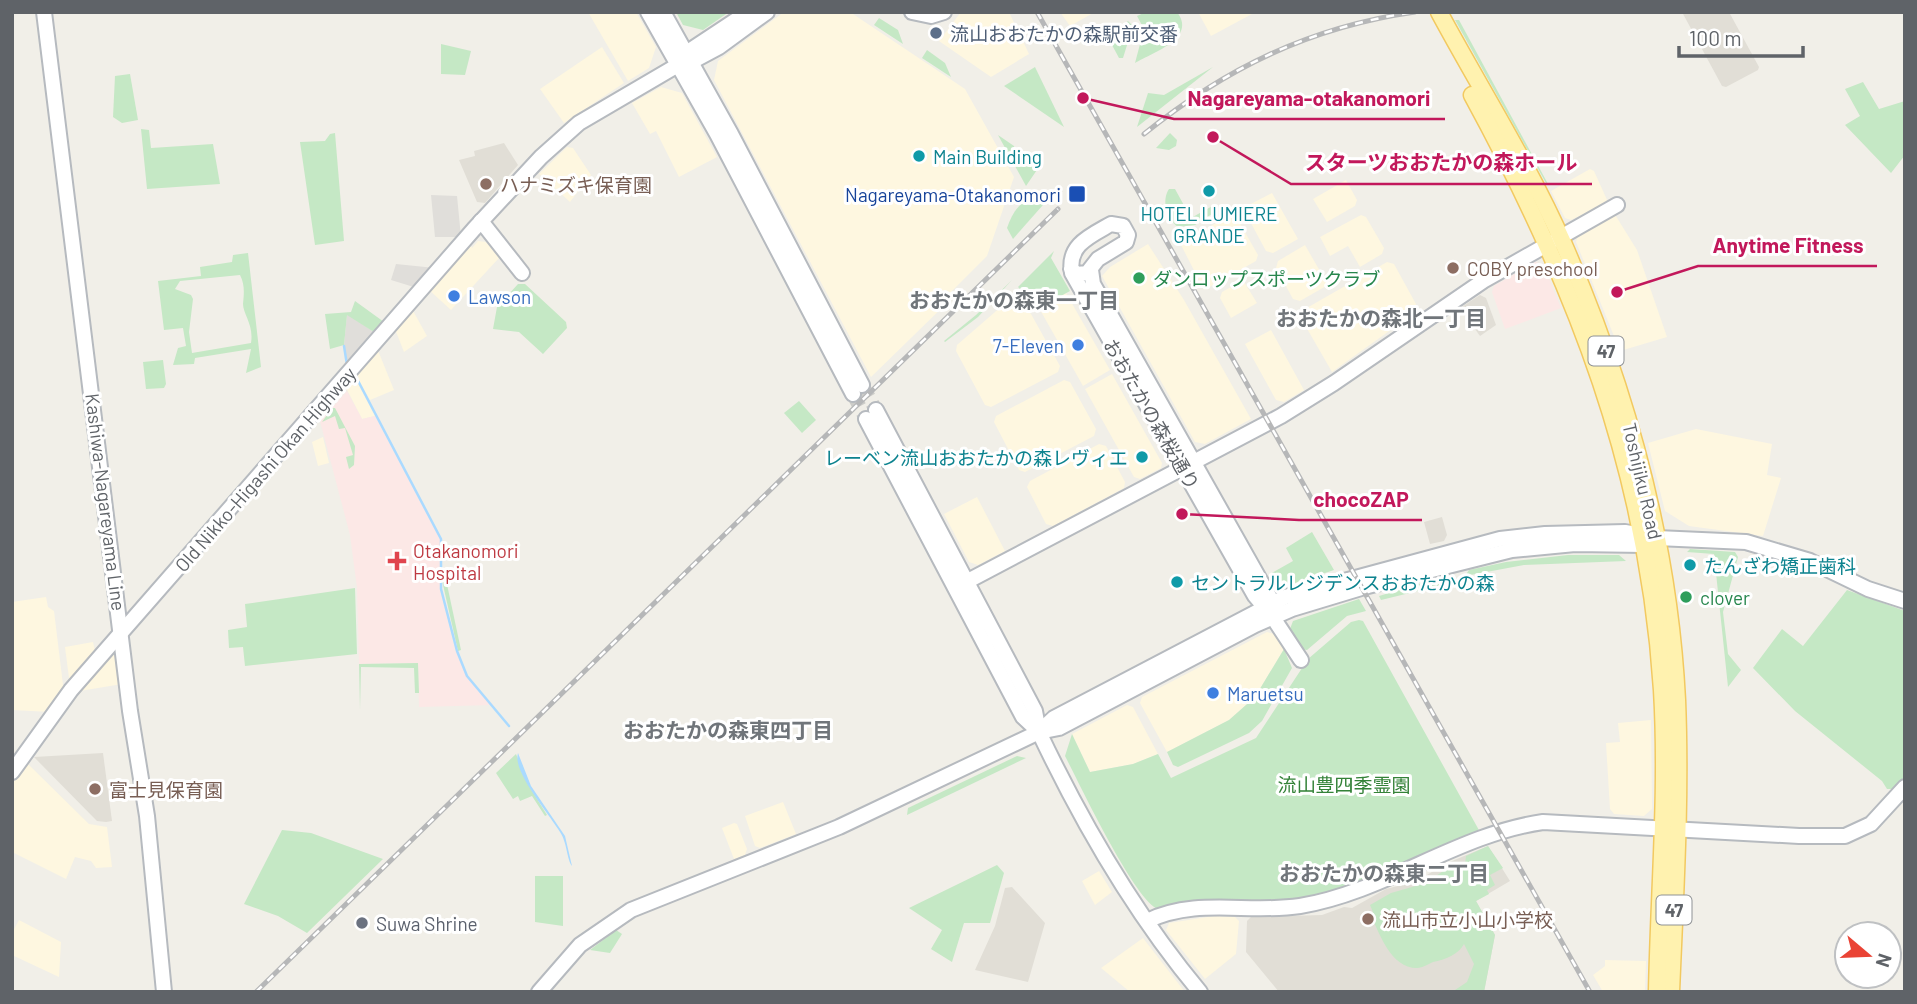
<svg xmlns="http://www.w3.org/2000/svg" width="1917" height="1004" viewBox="0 0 1917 1004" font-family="Barlow,'Noto Sans JP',sans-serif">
  <rect width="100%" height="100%" fill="#f1efe8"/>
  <!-- commercial -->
  <g fill="#fef7e0">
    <path d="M 588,12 L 636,12 L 656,47 L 649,68 L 628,81 Z"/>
    <path d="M 784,12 L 850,12 L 965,89 L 1014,177 L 987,256 L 949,294 L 952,298 L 871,377 L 714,80 L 718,61 Z"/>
    <path d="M 961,12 L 1009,12 L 1029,54 L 991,77 L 939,41 Z"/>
    <path d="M 1060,12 L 1095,12 L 1070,26 Z"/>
    <path d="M 1198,12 L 1251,12 L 1252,14 L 1211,36 Z"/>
    <path d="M 602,47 L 624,83 L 564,123 L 540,89 Z"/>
    <path d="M 661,87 L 682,93 L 717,157 L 679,177 L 656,131 L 650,134 L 632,103 Z"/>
    <path d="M 567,147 L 573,148 L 591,175 L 570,202 L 539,174 Z"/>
    <path d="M 1590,169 L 1594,171 L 1608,202 L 1571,220 L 1565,218 L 1551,191 Z"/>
    <path d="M 1346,180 L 1357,200 L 1355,206 L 1327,222 L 1313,199 Z"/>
    <path d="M 1272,193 L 1298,239 L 1273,253 L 1266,251 L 1245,212 L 1247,206 Z"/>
    <path d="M 1234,213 L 1258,255 L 1256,261 L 1204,290 L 1180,243 Z"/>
    <path d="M 1614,213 L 1637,250 L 1667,337 L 1620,351 L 1576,242 L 1578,235 Z"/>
    <path d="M 1361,215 L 1366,217 L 1384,248 L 1382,254 L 1360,267 L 1348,246 L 1330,256 L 1320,237 Z"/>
    <path d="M 478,241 L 486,242 L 499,258 L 451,310 L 429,290 L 469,242 L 472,248 Z"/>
    <path d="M 1148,244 L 1184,300 L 1251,419 L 1205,444 L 1195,442 L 1102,276 L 1110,267 Z"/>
    <path d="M 1305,245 L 1328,285 L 1300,301 L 1293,299 L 1276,268 L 1278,261 Z"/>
    <path d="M 1387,262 L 1394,264 L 1416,304 L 1413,314 L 1332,372 L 1298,313 Z"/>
    <path d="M 1243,280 L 1257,303 L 1231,318 L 1220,298 L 1222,292 Z"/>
    <path d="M 1066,293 L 1110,370 L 1083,386 L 1039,308 Z"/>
    <path d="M 1010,299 L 1017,299 L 1031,314 L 1060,366 L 1058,372 L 991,407 L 985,405 L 956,351 L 957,345 Z"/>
    <path d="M 412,309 L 427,336 L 404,352 L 395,329 Z"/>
    <path d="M 1271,330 L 1304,390 L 1284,402 L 1276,400 L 1245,344 Z"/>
    <path d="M 377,348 L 394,390 L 370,400 L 355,374 Z"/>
    <path d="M 1112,374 L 1162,463 L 1161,468 L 1140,479 L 1134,477 L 1085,389 Z"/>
    <path d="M 354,376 L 375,416 L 362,419 L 345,386 Z"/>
    <path d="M 1064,380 L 1070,382 L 1096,429 L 1094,436 L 1025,472 L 1019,470 L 994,422 L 996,416 Z"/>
    <path d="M 1696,429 L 1772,444 L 1767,475 L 1781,478 L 1763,536 L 1689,526 L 1665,511 L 1648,443 Z"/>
    <path d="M 323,437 L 329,463 L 318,466 L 312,442 Z"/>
    <path d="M 1099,444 L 1106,446 L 1125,482 L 1124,488 L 1053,526 L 1046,524 L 1027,487 L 1030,481 Z"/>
    <path d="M 977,497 L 1005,551 L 978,565 L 969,562 L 944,514 Z"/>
    <path d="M 46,597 L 48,607 L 54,611 L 64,693 L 51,712 L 12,710 L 12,602 Z"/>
    <path d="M 1267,632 L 1274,634 L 1284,649 L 1255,697 L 1229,720 L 1167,752 L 1140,703 L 1142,697 Z"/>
    <path d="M 93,642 L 96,656 L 73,681 L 69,678 L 65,647 Z"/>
    <path d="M 117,651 L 122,684 L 80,691 L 111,652 Z"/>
    <path d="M 1127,705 L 1133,707 L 1158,754 L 1133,764 L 1090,772 L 1072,734 Z"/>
    <path d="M 1651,720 L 1652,809 L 1644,816 L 1614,814 L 1610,809 L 1606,743 L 1620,742 L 1618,723 Z"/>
    <path d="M 27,763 L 89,824 L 107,827 L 112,867 L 96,868 L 91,861 L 75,857 L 66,879 L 12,852 L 12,783 Z"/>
    <path d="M 783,802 L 796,834 L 760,848 L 755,846 L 745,816 Z"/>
    <path d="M 734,823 L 737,824 L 747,849 L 745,855 L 734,859 L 722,828 Z"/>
    <path d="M 1099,871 L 1112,892 L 1095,905 L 1082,881 Z"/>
    <path d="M 1214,916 L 1235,917 L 1239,921 L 1236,954 L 1205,979 L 1166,930 L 1169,923 Z"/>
    <path d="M 19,920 L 61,942 L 59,977 L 12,955 L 12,933 Z"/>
    <path d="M 1143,938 L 1185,992 L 1130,992 L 1101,968 Z"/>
    <path d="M 1605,960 L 1646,961 L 1645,992 L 1603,992 L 1593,975 L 1605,966 Z"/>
  </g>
  <!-- industrial -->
  <g fill="#e0deda">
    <path d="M 431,195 L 457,196 L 461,237 L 435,237 Z"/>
    <path d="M 396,264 L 435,268 L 417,288 L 391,280 Z"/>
    <path d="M 347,314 L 377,334 L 348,366 L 344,345 Z"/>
  </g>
  <!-- education -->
  <g fill="#e1ded6">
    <path d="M 1682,12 L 1729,12 L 1759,67 L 1758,70 L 1726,87 L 1722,86 Z"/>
    <path d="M 504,143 L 518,165 L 485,203 L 477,202 L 459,160 L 475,156 L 474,151 Z"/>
    <path d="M 1480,295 L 1486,298 L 1496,325 L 1480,336 L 1460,308 Z"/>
    <path d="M 1442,517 L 1447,535 L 1444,541 L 1430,544 L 1424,522 Z"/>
    <path d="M 103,753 L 112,821 L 106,822 L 97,821 L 34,757 Z"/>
    <path d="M 1488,846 L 1510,881 L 1476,901 L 1495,935 L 1484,992 L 1279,992 L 1246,952 L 1247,921 L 1251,917 L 1322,915 L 1344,907 L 1352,908 L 1386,889 L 1417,881 L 1445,864 Z"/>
    <path d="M 1012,887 L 1045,923 L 1028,982 L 975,970 L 995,926 L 1005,888 Z"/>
  </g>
  <!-- medical -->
  <g fill="#fce8e6">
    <path d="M 1535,262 L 1543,264 L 1561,308 L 1505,329 L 1492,292 L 1494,286 Z"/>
    <path d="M 347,391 L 362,419 L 375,416 L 440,539 L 440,589 L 455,650 L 466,675 L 493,705 L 419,707 L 418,663 L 359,664 L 357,588 L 350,535 L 320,421 Z"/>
  </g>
  <!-- green -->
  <g fill="#c5e8c5" fill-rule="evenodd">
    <path d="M 676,12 L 729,12 L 703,30 L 683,25 Z"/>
    <path d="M 1146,12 L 1177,12 C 1197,38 1154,52 1135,63 L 1144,29 L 1137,16 Z"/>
    <path d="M 879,18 L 898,30 L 903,44 L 874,25 Z"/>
    <path d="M 1455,20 L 1459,20 L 1548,184 L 1547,185 Z"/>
    <path d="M 1128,21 L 1133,26 L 1123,58 L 1119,58 L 1112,45 L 1112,36 Z"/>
    <path d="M 441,44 L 471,51 L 465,75 L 441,74 Z"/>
    <path d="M 927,50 L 945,63 L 951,77 L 922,58 Z"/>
    <path d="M 1035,67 L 1064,127 L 1004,86 Z"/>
    <path d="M 1213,67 L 1137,127 L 1148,93 L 1164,95 Z"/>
    <path d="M 130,74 L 138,120 L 122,123 L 113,117 L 115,76 Z"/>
    <path d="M 1863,82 L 1879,109 L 1905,101 L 1905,155 L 1891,173 L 1845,125 L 1860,116 L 1845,89 Z"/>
    <path d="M 141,129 L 149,130 L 151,148 L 213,144 L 220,184 L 147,189 Z"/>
    <path d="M 335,133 L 344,241 L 315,245 L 300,142 L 325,141 L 330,134 Z"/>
    <path d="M 1170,133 L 1177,140 L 1176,146 L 1169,150 L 1156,148 Z"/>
    <path d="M 998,135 L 1014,146 L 1016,153 L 1023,152 L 1041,164 L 1026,186 Z"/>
    <path d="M 1169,189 L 1175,189 L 1191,218 L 1216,204 L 1215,212 L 1195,225 L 1178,227 C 1167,219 1161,201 1169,189 Z"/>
    <path d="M 1047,194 L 1050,197 L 1013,239 L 1007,228 C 1014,207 1025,196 1047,194 Z"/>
    <path d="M 1054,251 L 1051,258 L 1070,291 L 1039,308 L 1018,287 Z"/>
    <path d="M 248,253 L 261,367 L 246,373 L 251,349 L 195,358 L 194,364 L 173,365 L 178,348 L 186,346 L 183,328 L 164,330 L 158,281 L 201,276 L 200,267 L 232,262 L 233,255 ZM 240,275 C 245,285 244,293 243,304 C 243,314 254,325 251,343 L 192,353 L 189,332 L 193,299 L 191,295 L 175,289 L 180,281 Z"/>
    <path d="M 1012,280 L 978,317 L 945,342 L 944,341 L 976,315 Z"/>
    <path d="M 518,284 L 525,284 L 566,322 L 567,328 L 543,354 L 519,332 L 493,329 L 497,307 Z"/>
    <path d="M 355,301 L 384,322 L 377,334 L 347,315 L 344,345 L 330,349 L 325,314 L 351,312 Z"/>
    <path d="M 163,360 L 166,384 L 164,388 L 146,389 L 143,362 Z"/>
    <path d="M 799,401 L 816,420 L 802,433 L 784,413 Z"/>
    <path d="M 332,408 L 335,408 L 355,446 L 354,465 L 349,469 L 346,457 L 353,455 L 345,428 L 339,429 L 335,416 L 322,422 Z"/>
    <path d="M 1312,532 L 1334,570 L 1292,584 L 1271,577 L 1270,574 L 1293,561 L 1286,548 Z"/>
    <path d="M 1690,549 L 1735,552 L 1738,557 L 1723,612 L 1728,654 L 1741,670 L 1728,687 L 1714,554 L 1687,552 Z"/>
    <path d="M 1568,555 L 1619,555 L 1626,561 L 1524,565 L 1465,576 L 1469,570 L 1506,562 Z"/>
    <path d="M 1453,574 L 1459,581 L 1381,600 L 1379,596 Z"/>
    <path d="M 445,575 L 461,650 L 458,651 L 441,576 Z"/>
    <path d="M 355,588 L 357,654 L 245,666 L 243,647 L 229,648 L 228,630 L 247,627 L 245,604 Z"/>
    <path d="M 1847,590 L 1905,611 L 1905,776 L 1894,789 L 1887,789 L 1882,781 L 1795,711 L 1753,668 L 1782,629 L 1803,646 Z"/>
    <path d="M 1359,599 L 1366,611 L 1347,616 L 1307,650 L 1299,649 L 1290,629 L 1293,621 Z"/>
    <path d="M 1359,620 L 1363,621 L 1480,832 C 1421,856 1360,891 1297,899 C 1250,906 1204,894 1158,909 C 1135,901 1079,783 1065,756 L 1072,734 L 1090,772 L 1133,764 L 1158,754 L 1171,778 L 1256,738 L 1308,659 L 1351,622 Z"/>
    <path d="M 1284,649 L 1292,668 L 1262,721 L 1249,733 L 1178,767 L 1173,765 L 1167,752 L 1229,720 L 1255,697 Z"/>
    <path d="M 418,663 L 419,693 L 415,693 L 414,668 L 361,667 L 360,710 L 359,664 Z"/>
    <path d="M 516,754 L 529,786 L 547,815 L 545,816 L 532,796 L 520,801 L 518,796 L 513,799 L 496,773 Z"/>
    <path d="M 1017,756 L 1026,758 L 907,815 L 908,808 Z"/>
    <path d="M 282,830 L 311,833 L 383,859 L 307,933 L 278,916 L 244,904 Z"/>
    <path d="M 1488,846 L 1503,868 L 1490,875 L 1495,885 L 1487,890 L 1489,894 L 1476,901 L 1495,935 L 1484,992 L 1452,992 L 1467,982 L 1474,964 L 1464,944 C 1459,954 1445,960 1433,962 C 1428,964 1424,967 1418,968 C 1391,969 1380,934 1370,914 L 1373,912 L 1370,905 L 1391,893 L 1426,883 L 1449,867 L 1465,864 L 1466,856 Z"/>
    <path d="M 997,865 L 1004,873 L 990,923 L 964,923 L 952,962 L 931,949 L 942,930 L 909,908 Z"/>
    <path d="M 535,876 L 563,876 L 563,926 L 535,922 Z"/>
    <path d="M 616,930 L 622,934 L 610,953 L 590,950 Z"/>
  </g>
  <!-- water -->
  <path fill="#aadaff" d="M 518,753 L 531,786 L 565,836 L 572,866 C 567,860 567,842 560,832 C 550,815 512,772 518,753 Z"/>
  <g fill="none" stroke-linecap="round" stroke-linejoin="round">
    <!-- stream -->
    <g stroke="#aadaff" stroke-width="2.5">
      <path d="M 344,346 L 347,365"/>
      <path d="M 355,375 L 441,539 L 441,589 L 457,651 L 467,676 L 509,726"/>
    </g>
    <!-- secondary-tunnel -->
    <g stroke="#ccccc8" stroke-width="14" stroke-dasharray="14 7" stroke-linecap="butt">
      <path d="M 862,385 L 876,410"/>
      <path d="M 853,394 L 866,419"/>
    </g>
    <!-- secondary casing -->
    <g stroke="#b6babf" stroke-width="18">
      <g id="secondary">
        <path d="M 44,12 L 130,711 L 147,816 L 164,992"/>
        <path d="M 648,12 L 717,134 L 853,394"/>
        <path d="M 663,12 L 731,134 L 862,385"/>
        <path d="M 912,12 L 931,16 L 944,12"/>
        <path d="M 681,60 L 686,53 L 748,12"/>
        <path d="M 481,221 L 522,273"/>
        <path d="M 1071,269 L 1077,274 L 1087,273 L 1098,259 L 1126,242 L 1128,235 L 1123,226 L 1111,224 C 1090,236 1067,245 1072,273 L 1255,596 L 1272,616 L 1301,660"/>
        <path d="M 1091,270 L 1093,284 L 1273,603 L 1272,611"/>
        <path d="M 876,410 L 1035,711 L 1039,732 C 1083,825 1134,913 1200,992"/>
        <path d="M 866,419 L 1023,717 L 1038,731"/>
        <path d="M 966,582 L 1281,416 L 1334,383 L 1483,281 L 1617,205"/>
        <path d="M 1040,731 L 1054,718 L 1285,597 L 1500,539 L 1545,534 L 1625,532 L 1657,538 L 1746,542 L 1810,561 L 1868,589 L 1905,601"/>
        <path d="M 12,772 L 71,690 L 474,229 L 541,157 L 579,123 L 678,65 L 691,62 L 719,47 L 767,12"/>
        <path d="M 1147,921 C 1197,897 1247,914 1300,906 C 1385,892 1458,834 1543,822 L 1799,836 L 1845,836 L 1871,824 L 1905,787"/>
        <path d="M 539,992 L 580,945 L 631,910 L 839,827 L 1039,732 L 1059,728 L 1255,625 L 1292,609 L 1368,586 L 1512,550 L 1575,544 L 1644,545 L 1651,542"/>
      </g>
    </g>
    <!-- primary casing -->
    <g stroke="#f2c960" stroke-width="19">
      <g id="primary">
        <path d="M 1439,12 C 1481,90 1529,165 1564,245 C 1627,390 1669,542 1677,700 C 1681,798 1675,895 1671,992"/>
        <path d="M 1472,95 C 1576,286 1648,471 1662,690 C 1668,791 1659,891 1657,992"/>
      </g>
    </g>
    <!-- secondary -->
    <use href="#secondary" stroke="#fff" stroke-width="14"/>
    <!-- primary -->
    <use href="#primary" stroke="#fff2af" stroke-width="16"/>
    <!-- rail casing -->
    <g stroke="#b6b7b8" stroke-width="5">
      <g id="rail">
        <path d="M 1037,12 L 1590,992"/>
        <path d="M 1144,134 C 1226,68 1310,27 1415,12"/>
        <path d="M 256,992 L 1058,209"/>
      </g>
    </g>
    <!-- rail -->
    <use href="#rail" stroke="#fff" stroke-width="2.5" stroke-dasharray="8" stroke-linecap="butt"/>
  </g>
  <!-- markers -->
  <circle fill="#5c6f8a" stroke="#fff" stroke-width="2.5" cx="936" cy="33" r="7"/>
  <g fill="#0f9aa8" stroke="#fff" stroke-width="2.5">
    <circle cx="919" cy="156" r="7"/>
    <circle cx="1209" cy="191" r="7"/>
    <circle cx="1142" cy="457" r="7"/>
    <circle cx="1690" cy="565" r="7"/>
    <circle cx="1177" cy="582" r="7"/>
  </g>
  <g fill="#8d6e63" stroke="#fff" stroke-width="2.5">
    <circle cx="486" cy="184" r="7"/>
    <circle cx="1453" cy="268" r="7"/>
    <circle cx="95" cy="789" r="7"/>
    <circle cx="1368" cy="919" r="7"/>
  </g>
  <rect fill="#1a4fb4" stroke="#fff" stroke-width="2.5" x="1068" y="185" width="18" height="18" rx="3.5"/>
  <g fill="#2e9e5b" stroke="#fff" stroke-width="2.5">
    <circle cx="1139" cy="278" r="7"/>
    <circle cx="1686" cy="597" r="7"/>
  </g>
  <g fill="#3f7fe0" stroke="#fff" stroke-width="2.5">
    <circle cx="454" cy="296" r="7"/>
    <circle cx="1078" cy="345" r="7"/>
    <circle cx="1213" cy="693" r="7"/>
  </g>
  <path fill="#e0444e" stroke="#fff" stroke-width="2.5" d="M393.5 550.5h7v7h7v7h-7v7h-7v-7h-7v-7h7z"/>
  <circle fill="#6b7280" stroke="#fff" stroke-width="2.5" cx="362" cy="923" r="7"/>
  <g text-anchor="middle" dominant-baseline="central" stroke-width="6" stroke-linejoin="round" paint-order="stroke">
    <!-- shield labels -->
    <g fill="#fff" stroke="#8f9295" stroke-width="2">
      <rect x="1588.5" y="336.5" width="35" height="29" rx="5"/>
      <rect x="1656.5" y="895.5" width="35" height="29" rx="5"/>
    </g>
    <g font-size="18" font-weight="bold" fill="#5f6368">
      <text x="1606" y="351">47</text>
      <text x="1674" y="910">47</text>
    </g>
    <!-- service labels -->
    <g font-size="19" fill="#4e5e75" stroke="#fff" text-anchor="start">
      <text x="950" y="33">流山おおたかの森駅前交番</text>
    </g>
    <!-- culture labels -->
    <g font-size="19" fill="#0d838f" stroke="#fff" text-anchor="start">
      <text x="933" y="156">Main Building</text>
      <text x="1209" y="213" text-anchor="middle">HOTEL LUMIERE<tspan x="1209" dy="22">GRANDE</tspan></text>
      <text x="1128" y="457" text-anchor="end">レーベン流山おおたかの森レヴィエ</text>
      <text x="1704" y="565">たんざわ矯正歯科</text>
      <text x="1191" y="582">セントラルレジデンスおおたかの森</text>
    </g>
    <!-- education labels -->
    <g font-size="19" fill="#785e54" stroke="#fff" text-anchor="start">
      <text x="500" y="184">ハナミズキ保育園</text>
      <text x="1467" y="268">COBY preschool</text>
      <text x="109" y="789">富士見保育園</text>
      <text x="1382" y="919">流山市立小山小学校</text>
    </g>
    <!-- transit labels -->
    <g font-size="19" fill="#164399" stroke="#fff" text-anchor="end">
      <text x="1061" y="194">Nagareyama-Otakanomori</text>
    </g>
    <!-- leisure labels -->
    <g font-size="19" fill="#27864d" stroke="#fff" text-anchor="start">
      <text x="1153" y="278">ダンロップスポーツクラブ</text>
      <text x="1700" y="597">clover</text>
    </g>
    <!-- shop labels -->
    <g font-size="19" fill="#366cbe" stroke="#fff" text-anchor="start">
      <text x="468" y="296">Lawson</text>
      <text x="1064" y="345" text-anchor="end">7-Eleven</text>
      <text x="1227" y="693">Maruetsu</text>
    </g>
    <!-- street labels -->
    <g font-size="19" fill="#5f6368" stroke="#fff">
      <text transform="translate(1152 414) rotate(60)">おおたかの森桜通り</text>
      <text transform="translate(265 469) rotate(-49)">Old Nikko-Higashi Okan Highway</text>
      <text transform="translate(1643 481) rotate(77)">Toshijiku Road</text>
      <text transform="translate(106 502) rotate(83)">Kashiwa-Nagareyama Line</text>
    </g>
    <!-- health labels -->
    <g font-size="19" fill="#be3a42" stroke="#fff" text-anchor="start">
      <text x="413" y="550">Otakanomori<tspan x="413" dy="22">Hospital</tspan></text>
    </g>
    <!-- park labels -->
    <g font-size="19" fill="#348238" stroke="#fff">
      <text x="1344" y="784">流山豊四季霊園</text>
    </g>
    <!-- worship labels -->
    <g font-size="19" fill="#5b616d" stroke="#fff" text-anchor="start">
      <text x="376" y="923">Suwa Shrine</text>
    </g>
    <!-- neighbourhood labels -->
    <g font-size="21" font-weight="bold" fill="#70757a" stroke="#fff">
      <text x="1014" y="299">おおたかの森東一丁目</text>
      <text x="1381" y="317">おおたかの森北一丁目</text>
      <text x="728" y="729">おおたかの森東四丁目</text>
      <text x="1384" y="872">おおたかの森東二丁目</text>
    </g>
  </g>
  <!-- callouts -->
  <path fill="none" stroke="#c2185b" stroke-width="2.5" d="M1083 98L1174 119H1445M1213 137L1291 184H1592M1617 292L1698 266H1877M1182 514L1299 520H1422"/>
  <g fill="#c2185b" stroke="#fff" stroke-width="2.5">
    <circle cx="1083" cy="98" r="7"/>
    <circle cx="1213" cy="137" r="7"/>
    <circle cx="1617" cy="292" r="7"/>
    <circle cx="1182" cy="514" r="7"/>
  </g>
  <g font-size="21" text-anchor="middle" font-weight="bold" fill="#c2185b" stroke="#fff" stroke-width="6" stroke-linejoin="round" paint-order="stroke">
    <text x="1309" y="106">Nagareyama-otakanomori</text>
    <text x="1441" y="170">スターツおおたかの森ホール</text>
    <text x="1788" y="253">Anytime Fitness</text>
    <text x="1361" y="507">chocoZAP</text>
  </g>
  <!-- border -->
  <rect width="1917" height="1004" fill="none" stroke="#5f6368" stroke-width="28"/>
  <!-- north arrow -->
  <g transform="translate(1868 955) rotate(109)"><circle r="33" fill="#ffffff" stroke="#bfc1c3" stroke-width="2"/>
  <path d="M0-5L12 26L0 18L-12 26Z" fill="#ea4335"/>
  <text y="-10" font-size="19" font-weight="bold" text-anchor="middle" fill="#5f6368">N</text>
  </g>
  <!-- scale -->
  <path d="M1679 46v10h124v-10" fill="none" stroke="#5f6368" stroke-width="3.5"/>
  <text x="1689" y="46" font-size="21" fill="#5f6368" stroke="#ffffff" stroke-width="5" paint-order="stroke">100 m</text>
</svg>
